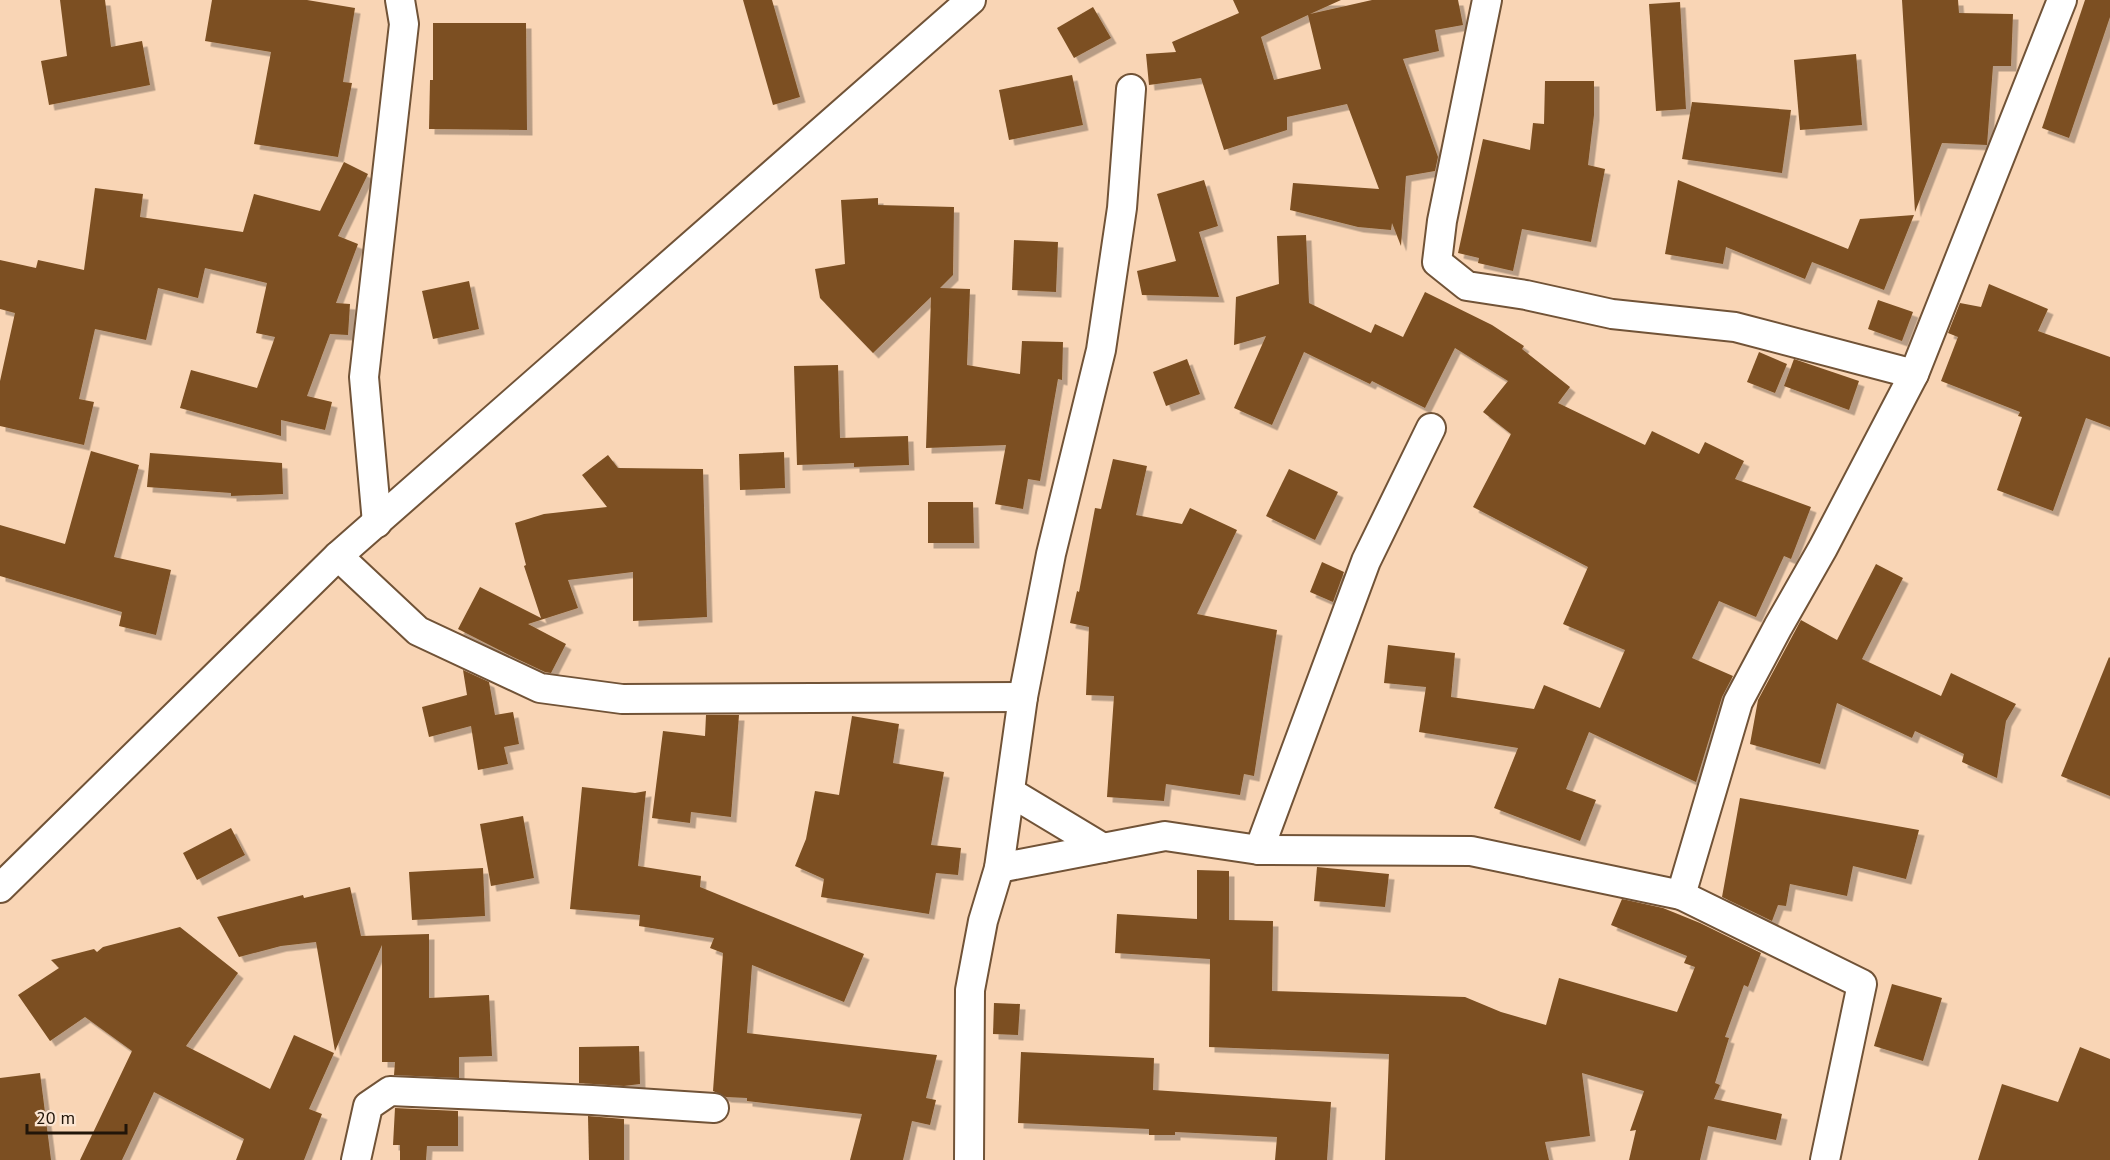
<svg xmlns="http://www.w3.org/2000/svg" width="2110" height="1160" viewBox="0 0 2110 1160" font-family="'PT Sans',sans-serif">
  <defs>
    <filter id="shadow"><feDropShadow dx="5.5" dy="5.5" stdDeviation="0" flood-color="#0004"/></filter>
  </defs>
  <rect width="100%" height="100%" fill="#f9d5b5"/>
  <!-- building -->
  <g fill="#7b4f22" fill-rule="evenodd" filter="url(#shadow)">
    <path d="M 60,0 L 105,0 L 111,47 L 142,41 L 150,85 L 49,105 L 41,61 L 67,56 Z"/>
    <path d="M 212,0 L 307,0 L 355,8 L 343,82 L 352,83 L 338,157 L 254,144 L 271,52 L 205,41 Z"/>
    <path d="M 743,0 L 772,0 L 800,97 L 773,105 Z"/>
    <path d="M 1233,0 L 1341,0 L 1310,14 L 1372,0 L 1458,0 L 1463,25 L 1435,30 L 1439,51 L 1403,59 L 1438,157 L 1435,171 L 1406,176 L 1401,246 L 1392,223 L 1391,230 L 1358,227 L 1290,210 L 1293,183 L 1379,189 L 1347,104 L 1287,117 L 1287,130 L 1224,150 L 1201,78 L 1149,85 L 1146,54 L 1176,52 L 1172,42 L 1239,13 ZM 1308,15 L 1321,69 L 1274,80 L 1261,37 Z"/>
    <path d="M 1902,0 L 1958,0 L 1959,13 L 2013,14 L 2011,66 L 1993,66 L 1987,145 L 1942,143 L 1915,212 Z"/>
    <path d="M 2085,0 L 2110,0 L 2110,17 L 2069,138 L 2042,128 Z"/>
    <path d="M 1680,2 L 1686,109 L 1656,111 L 1649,4 Z"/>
    <path d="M 1093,7 L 1111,38 L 1074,58 L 1057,28 Z"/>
    <path d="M 433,23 L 526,23 L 527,130 L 429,129 L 430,80 L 433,80 Z"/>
    <path d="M 1856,54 L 1862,125 L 1800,130 L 1794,60 Z"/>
    <path d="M 1072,75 L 1083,125 L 1009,140 L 999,90 Z"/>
    <path d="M 1545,81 L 1594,81 L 1594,115 L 1588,165 L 1605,169 L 1591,242 L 1522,229 L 1513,271 L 1478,263 L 1479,258 L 1458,253 L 1483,139 L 1530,150 L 1533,123 L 1544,124 Z"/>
    <path d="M 1692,102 L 1791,110 L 1782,173 L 1682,159 Z"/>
    <path d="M 344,162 L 368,174 L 338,236 L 358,244 L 336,303 L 350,304 L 348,335 L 330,334 L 307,396 L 332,402 L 325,430 L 281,420 L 281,436 L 180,408 L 191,370 L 257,388 L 275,337 L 256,333 L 267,283 L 205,268 L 198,298 L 158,288 L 146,340 L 95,329 L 79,399 L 94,402 L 84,445 L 0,426 L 0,381 L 15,313 L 0,309 L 0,260 L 36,268 L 38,260 L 84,270 L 95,188 L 143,194 L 140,217 L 243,232 L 254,194 L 320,211 Z"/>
    <path d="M 1204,180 L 1218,226 L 1199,232 L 1219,297 L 1142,295 L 1137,271 L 1176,261 L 1157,194 Z"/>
    <path d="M 1678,180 L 1848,249 L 1860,219 L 1914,215 L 1884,290 L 1812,262 L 1805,279 L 1726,247 L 1723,264 L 1665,254 Z"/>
    <path d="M 878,198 L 878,205 L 954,207 L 953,275 L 940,288 L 970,289 L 967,365 L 1020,374 L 1022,341 L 1063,342 L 1062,380 L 1058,379 L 1040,481 L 1028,479 L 1023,509 L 995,504 L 1006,445 L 926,448 L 931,297 L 873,353 L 820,298 L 815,269 L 845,264 L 841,200 Z"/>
    <path d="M 1306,235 L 1309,303 L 1371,333 L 1375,324 L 1403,337 L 1425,292 L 1492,325 L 1524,346 L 1522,349 L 1570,387 L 1558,403 L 1645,445 L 1652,431 L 1699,454 L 1705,442 L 1744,461 L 1735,479 L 1811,507 L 1791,559 L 1784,556 L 1756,617 L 1719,601 L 1692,658 L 1733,676 L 1722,697 L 1696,782 L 1589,732 L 1566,789 L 1596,800 L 1580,841 L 1494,808 L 1518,748 L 1419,732 L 1426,687 L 1384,683 L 1388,645 L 1455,653 L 1451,697 L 1534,709 L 1544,685 L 1600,708 L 1625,650 L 1563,624 L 1588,567 L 1473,507 L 1511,434 L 1483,412 L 1508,381 L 1455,348 L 1425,408 L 1372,381 L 1370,384 L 1304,352 L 1272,425 L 1234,408 L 1266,336 L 1234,345 L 1236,297 L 1279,284 L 1277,236 Z"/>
    <path d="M 1014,240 L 1058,242 L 1056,292 L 1012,290 Z"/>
    <path d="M 469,281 L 479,329 L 433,339 L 422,291 Z"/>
    <path d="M 1989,284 L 2048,309 L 2038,331 L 2110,357 L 2110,427 L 2086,418 L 2053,511 L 1997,490 L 2022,417 L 2018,416 L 2020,412 L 1941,381 L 1958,337 L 1948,333 L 1960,303 L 1981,307 Z"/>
    <path d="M 1878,300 L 1913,312 L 1902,341 L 1868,329 Z"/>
    <path d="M 1759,352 L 1787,364 L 1775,393 L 1747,382 Z"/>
    <path d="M 1187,359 L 1200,394 L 1166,406 L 1153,372 Z"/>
    <path d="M 1794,359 L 1859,381 L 1849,410 L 1784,386 Z"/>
    <path d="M 838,365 L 840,438 L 908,436 L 909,465 L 854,467 L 854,463 L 797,465 L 794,366 Z"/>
    <path d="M 91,451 L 139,465 L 114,557 L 171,570 L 156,635 L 119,626 L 122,612 L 0,576 L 0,525 L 65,544 Z"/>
    <path d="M 784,452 L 785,488 L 740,490 L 739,454 Z"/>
    <path d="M 150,453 L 282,463 L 283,494 L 231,496 L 231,493 L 147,487 Z"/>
    <path d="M 608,455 L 618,468 L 703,469 L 707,617 L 633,621 L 633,572 L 568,580 L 578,608 L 528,624 L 566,644 L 551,673 L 545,672 L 513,657 L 458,629 L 480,587 L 541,618 L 524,566 L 526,565 L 515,523 L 544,514 L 607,507 L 582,475 Z"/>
    <path d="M 1113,459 L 1147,466 L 1136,515 L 1182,524 L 1190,508 L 1237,530 L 1197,614 L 1277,630 L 1254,776 L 1244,774 L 1240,795 L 1166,784 L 1164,801 L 1107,797 L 1114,696 L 1086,695 L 1089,627 L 1070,623 L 1077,591 L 1079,592 L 1095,508 L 1101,509 Z"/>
    <path d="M 1289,469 L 1338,492 L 1315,540 L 1266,516 Z"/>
    <path d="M 928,502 L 973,502 L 974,543 L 928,543 Z"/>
    <path d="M 1322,562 L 1344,572 L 1333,602 L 1310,592 Z"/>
    <path d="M 1876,564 L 1903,578 L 1862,659 L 1941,696 L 1951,673 L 2016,704 L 2006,721 L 1997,778 L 1962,762 L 1964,754 L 1915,731 L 1912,738 L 1837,703 L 1820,764 L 1750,744 L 1758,700 L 1801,620 L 1837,640 Z"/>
    <path d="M 2109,657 L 2110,658 L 2110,796 L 2061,776 Z"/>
    <path d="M 463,670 L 489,682 L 495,715 L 513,712 L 519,744 L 504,747 L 508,764 L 478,770 L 471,726 L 429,737 L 422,707 L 467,695 Z"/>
    <path d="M 706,715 L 739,715 L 731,817 L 691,812 L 690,823 L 652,818 L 663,731 L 705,736 Z"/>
    <path d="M 852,716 L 899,724 L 893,763 L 944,772 L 931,845 L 961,848 L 958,875 L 936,873 L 929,914 L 821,897 L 824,879 L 795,866 L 806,839 L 815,791 L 839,795 Z"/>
    <path d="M 582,787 L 635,793 L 646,791 L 638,866 L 701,876 L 700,887 L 864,954 L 844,1002 L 752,965 L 747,1033 L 937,1055 L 926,1098 L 936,1100 L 930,1125 L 912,1121 L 903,1160 L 850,1160 L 862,1114 L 747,1101 L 747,1098 L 726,1097 L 713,1091 L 723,953 L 710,948 L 714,938 L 639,926 L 640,915 L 570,909 Z"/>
    <path d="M 1740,798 L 1919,830 L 1906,879 L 1853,866 L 1847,896 L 1790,884 L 1786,906 L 1778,905 L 1772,921 L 1722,897 Z"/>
    <path d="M 523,816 L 534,878 L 491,886 L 480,824 Z"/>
    <path d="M 231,828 L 245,855 L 197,880 L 183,853 Z"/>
    <path d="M 1317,867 L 1389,874 L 1385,907 L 1314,901 Z"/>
    <path d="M 483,868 L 485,916 L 412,920 L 409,872 Z"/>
    <path d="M 1197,870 L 1229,871 L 1229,920 L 1273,921 L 1272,991 L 1465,997 L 1501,1012 L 1546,1025 L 1559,978 L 1677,1012 L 1695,967 L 1684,963 L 1687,956 L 1611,925 L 1622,899 L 1663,908 L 1700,923 L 1761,953 L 1748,987 L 1744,985 L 1725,1037 L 1729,1038 L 1715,1083 L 1720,1085 L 1714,1099 L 1782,1114 L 1776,1140 L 1708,1126 L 1700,1160 L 1629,1160 L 1636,1130 L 1630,1131 L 1644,1091 L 1582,1073 L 1590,1136 L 1545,1142 L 1549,1160 L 1385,1160 L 1389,1054 L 1209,1047 L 1210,959 L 1115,953 L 1117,914 L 1197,919 Z"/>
    <path d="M 350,887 L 361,936 L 429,934 L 429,998 L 489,995 L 492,1056 L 459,1057 L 459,1078 L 394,1075 L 395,1062 L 382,1062 L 382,945 L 335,1051 L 316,942 L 281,946 L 239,957 L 217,917 L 303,895 L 304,898 Z"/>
    <path d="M 180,927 L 238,973 L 186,1046 L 270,1089 L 294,1035 L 334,1053 L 309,1109 L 322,1114 L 304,1160 L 236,1160 L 244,1139 L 154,1092 L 122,1160 L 80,1160 L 132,1051 L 85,1017 L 50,1041 L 18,995 L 59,968 L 51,960 L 94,949 L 97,952 L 103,947 Z"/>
    <path d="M 1892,984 L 1942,998 L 1923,1061 L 1874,1046 Z"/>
    <path d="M 994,1003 L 1020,1004 L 1018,1035 L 993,1034 Z"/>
    <path d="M 639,1046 L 640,1084 L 624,1086 L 579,1083 L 579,1047 Z"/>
    <path d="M 2080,1047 L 2110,1059 L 2110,1160 L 1978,1160 L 2002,1084 L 2058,1102 Z"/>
    <path d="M 1021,1052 L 1154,1058 L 1153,1090 L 1331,1102 L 1327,1160 L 1275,1160 L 1277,1137 L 1175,1132 L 1175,1135 L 1149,1135 L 1149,1129 L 1018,1123 Z"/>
    <path d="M 40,1073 L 51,1160 L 0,1160 L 0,1078 Z"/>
    <path d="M 395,1108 L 458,1111 L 458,1146 L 427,1146 L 426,1160 L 400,1160 L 400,1145 L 393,1145 Z"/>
    <path d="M 588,1116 L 624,1119 L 624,1160 L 589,1160 Z"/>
  </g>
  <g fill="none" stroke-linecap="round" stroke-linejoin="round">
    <!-- street casing -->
    <g stroke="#715337" stroke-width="32">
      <g id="street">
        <path d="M 1487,0 L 1442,221 L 1437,262 L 1467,286 L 1526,295 L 1612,314 L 1735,327 L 1914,374"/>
        <path d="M 377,523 L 364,377 L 404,24 L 400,0"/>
        <path d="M 338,556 L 418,631 L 540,688 L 622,699 L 1023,697"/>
        <path d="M 1010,792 L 1103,848"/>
        <path d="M 1259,850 L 1366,561 L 1431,428"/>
        <path d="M 999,868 L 1165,836 L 1259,850 L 1471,851 L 1681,895 L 1862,984 L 1825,1160"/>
        <path d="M 0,888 L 338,556 L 971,0"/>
        <path d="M 1681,895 L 1738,702 L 1778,627 L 1823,548 L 1914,374 L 2062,0"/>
        <path d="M 356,1160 L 368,1106 L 390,1091 L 592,1100 L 714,1108"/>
        <path d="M 969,1160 L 970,990 L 983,921 L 999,868 L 1023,697 L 1051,554 L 1101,350 L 1122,208 L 1131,89"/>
      </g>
    </g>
    <!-- street -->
    <use href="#street" stroke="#fff" stroke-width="28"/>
  </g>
  <!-- scale -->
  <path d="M27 1124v9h99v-9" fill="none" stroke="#211509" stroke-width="3"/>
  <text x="36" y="1124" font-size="18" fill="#211509" stroke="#fbe5d2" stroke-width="4.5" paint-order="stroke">20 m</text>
</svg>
